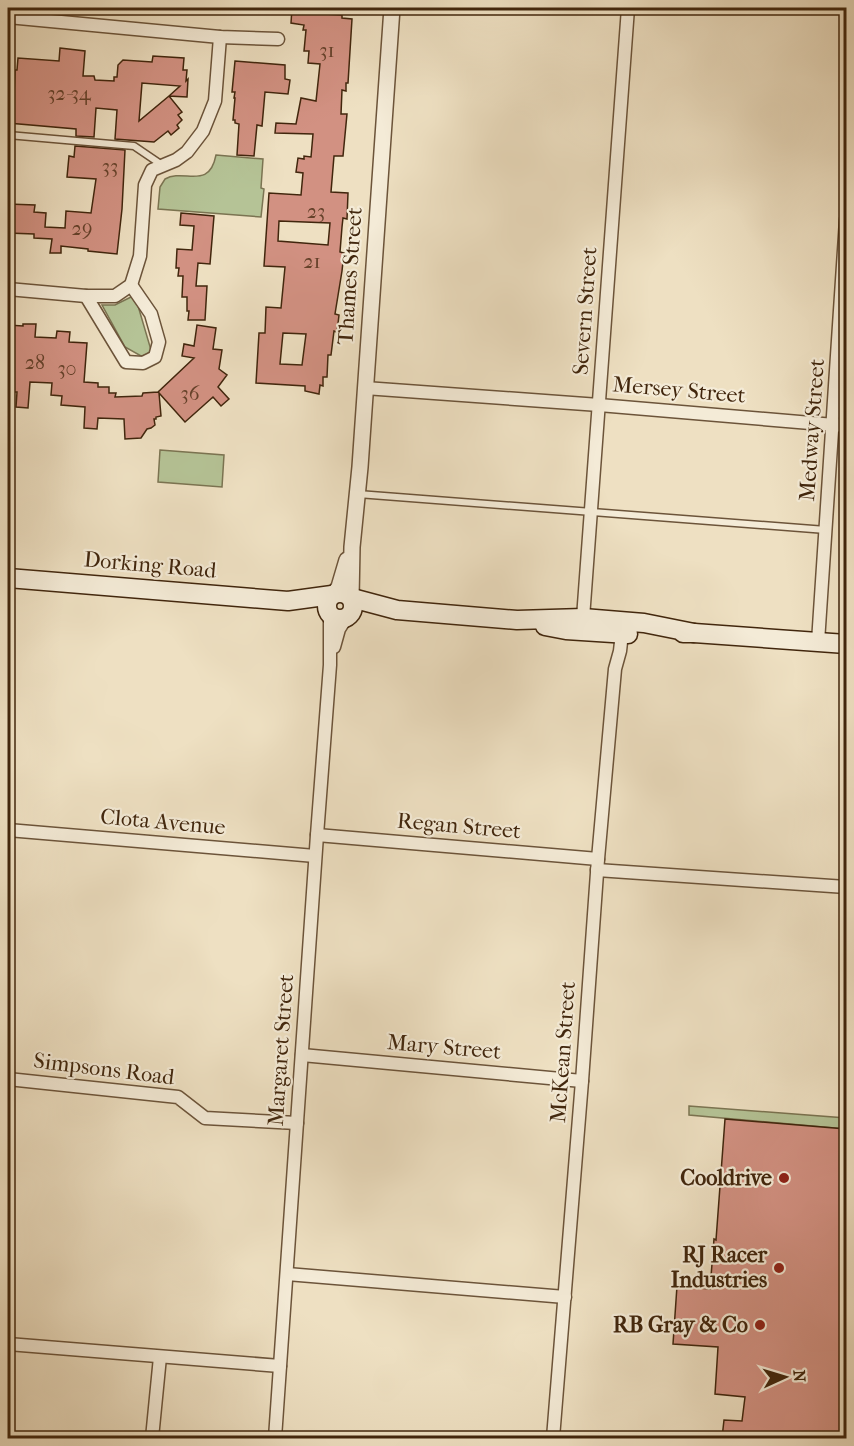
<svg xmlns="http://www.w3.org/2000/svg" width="854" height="1446" viewBox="0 0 854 1446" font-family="'IM FELL French Canon',serif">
  <rect width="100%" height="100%" fill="#eee0c2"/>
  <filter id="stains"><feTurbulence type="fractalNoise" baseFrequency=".00333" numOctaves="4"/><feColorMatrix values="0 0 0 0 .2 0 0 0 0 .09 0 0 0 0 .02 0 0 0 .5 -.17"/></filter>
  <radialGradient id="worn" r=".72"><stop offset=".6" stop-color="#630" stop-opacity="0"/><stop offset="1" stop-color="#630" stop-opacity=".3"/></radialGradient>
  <!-- green -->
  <g fill="#b5c396" stroke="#7b7452" stroke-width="1.5">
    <path d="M 216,155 L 263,159 L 261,188 L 264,189 L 261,217 L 158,209 L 160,187 L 165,179 C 184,168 209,191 216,155 Z"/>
    <path d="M 133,296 L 136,299 L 151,350 L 147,355 L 141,356 L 125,347 L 102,305 L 115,305 Z"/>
    <path d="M 160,450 L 224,455 L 222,487 L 158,482 Z"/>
    <path d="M 689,1106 L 846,1118 L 846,1129 L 689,1115 Z"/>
  </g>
  <!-- building -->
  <g fill="#d29182" stroke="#41260d" stroke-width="1.5" fill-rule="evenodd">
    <path d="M 292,8 L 308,8 L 307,13 L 342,15 L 342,18 L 352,19 L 348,83 L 346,83 L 346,91 L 342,90 L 341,114 L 347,114 L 343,156 L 334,156 L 331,192 L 348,193 L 347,219 L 343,218 L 342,227 L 340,252 L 344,253 L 342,271 L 335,314 L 339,315 L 337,332 L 334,331 L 331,355 L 328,355 L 327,377 L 323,377 L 323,386 L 320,385 L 319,394 L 305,391 L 305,386 L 256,383 L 259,333 L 265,333 L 266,307 L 281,308 L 285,267 L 264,266 L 269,193 L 301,195 L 303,173 L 296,172 L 298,158 L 304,159 L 304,156 L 311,157 L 313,134 L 275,133 L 276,123 L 296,124 L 301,98 L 316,101 L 320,64 L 308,63 L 309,51 L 304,51 L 306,30 L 303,30 L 304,25 L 291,23 ZM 279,221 L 330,223 L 328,245 L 278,241 ZM 283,333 L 306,334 L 302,365 L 280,364 Z"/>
    <path d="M 60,48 L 85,51 L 83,76 L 94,76 L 95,80 L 114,81 L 114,77 L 117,77 L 118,65 L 123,60 L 152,62 L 153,56 L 184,58 L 183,70 L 187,70 L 186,81 L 188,79 L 187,97 L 169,96 L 180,86 L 142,83 L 139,121 L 169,96 L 182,112 L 178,115 L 182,120 L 177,125 L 179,128 L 171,135 L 168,131 L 154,142 L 115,139 L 117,110 L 96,108 L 94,137 L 76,136 L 76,129 L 8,123 L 8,94 L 14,94 L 15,70 L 17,70 L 18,58 L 59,61 Z"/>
    <path d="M 235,61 L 285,65 L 285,79 L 290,80 L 288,94 L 265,92 L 262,126 L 257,125 L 254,156 L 237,155 L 239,124 L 235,123 L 235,120 L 233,120 L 235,98 L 234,98 L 235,92 L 232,92 Z"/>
    <path d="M 75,146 L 125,150 L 122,209 L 117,254 L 88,251 L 88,249 L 61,246 L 61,253 L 50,253 L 52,239 L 34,238 L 34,234 L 8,233 L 8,204 L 35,205 L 34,212 L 46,213 L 45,227 L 65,228 L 66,211 L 91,213 L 96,179 L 67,177 L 69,156 L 74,157 Z"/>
    <path d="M 181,213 L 214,216 L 210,264 L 198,263 L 196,286 L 207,286 L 205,320 L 188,320 L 189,311 L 187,311 L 187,297 L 182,297 L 183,276 L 178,276 L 179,268 L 176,268 L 177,249 L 192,250 L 194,226 L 180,225 Z"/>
    <path d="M 23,324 L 36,324 L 35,337 L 56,338 L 57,331 L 70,332 L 69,342 L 87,343 L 84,382 L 98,383 L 98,387 L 109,387 L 109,393 L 116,393 L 115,397 L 142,396 L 143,393 L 158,392 L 194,358 L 182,356 L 184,344 L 194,346 L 197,325 L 216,328 L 213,349 L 222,350 L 219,369 L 227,375 L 218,387 L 229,399 L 221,406 L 213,397 L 185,422 L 159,393 L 161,416 L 156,417 L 156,419 L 154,419 L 155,425 L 151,428 L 147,429 L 141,438 L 125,439 L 124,419 L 98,418 L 97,429 L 84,428 L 85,407 L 61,405 L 62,396 L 51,395 L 52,383 L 30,382 L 28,408 L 16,407 L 17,392 L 8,392 L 8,325 L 23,326 Z"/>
    <path d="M 725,1119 L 846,1129 L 846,1438 L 722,1438 L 724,1420 L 742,1421 L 745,1397 L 715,1394 L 718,1347 L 673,1344 L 677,1286 L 710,1289 L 714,1239 L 716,1240 Z"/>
  </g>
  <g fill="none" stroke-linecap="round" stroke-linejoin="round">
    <!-- service casing -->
    <g stroke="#6c543a" stroke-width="9">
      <g id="service">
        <path d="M 8,135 L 134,146 L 162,165"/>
        <path d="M 358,494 L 826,530"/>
      </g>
    </g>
    <!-- minor casing -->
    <g stroke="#6c543a" stroke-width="15">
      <g id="minor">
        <path d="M 8,17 L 220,37 L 278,39"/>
        <path d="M 8,289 L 86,296 L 115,296 L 131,285 L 140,256 L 145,185 L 152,170 L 176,160 L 187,152 L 203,131 L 215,101 L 220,37"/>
        <path d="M 86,296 L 126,362 L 143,363 L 155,357 L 159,342 L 151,314 L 131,285"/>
        <path d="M 365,388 L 599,405 L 846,426"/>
        <path d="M 583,618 L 628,8"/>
        <path d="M 818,642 L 846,220"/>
        <path d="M 334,647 L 339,629 L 346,618"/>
        <path d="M 8,830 L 315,856"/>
        <path d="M 317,835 L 598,859"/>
        <path d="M 597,870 L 846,887"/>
        <path d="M 302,1055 L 582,1081"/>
        <path d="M 8,1079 L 178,1097 L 205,1118 L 297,1123"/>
        <path d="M 287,1274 L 565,1297"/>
        <path d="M 8,1344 L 280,1366"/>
        <path d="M 152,1438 L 160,1357"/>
        <path d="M 275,1438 L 317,835 L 330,665 L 330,614"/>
        <path d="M 553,1438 L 582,1081 L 598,859 L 615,669 L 620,651 L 622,633"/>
      </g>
    </g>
    <!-- tertiary casing -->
    <g stroke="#6c543a" stroke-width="18">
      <g id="tertiary">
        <path d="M 334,594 L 339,587 L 347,560"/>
        <path d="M 351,598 L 352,547 L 360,467 L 392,8"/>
      </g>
    </g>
    <!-- secondary casing -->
    <g stroke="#41260d" stroke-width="21">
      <g id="secondary">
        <path d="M 8,578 L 288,601 L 332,595"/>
        <circle cx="340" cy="606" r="13"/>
        <path d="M 352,598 L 397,610 L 517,620 L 583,618 L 644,623 L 694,633"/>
        <path d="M 545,626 L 566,630 L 628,634"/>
        <path d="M 683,633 L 694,633 L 846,644"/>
      </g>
    </g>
    <!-- service -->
    <use href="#service" stroke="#f4ebd7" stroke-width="6"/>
    <!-- minor -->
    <use href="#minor" stroke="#f4ebd7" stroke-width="12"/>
    <!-- tertiary -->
    <use href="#tertiary" stroke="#f4ebd7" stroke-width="15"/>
    <!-- secondary -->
    <use href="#secondary" stroke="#f4ebd7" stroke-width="18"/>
  </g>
  <!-- markers -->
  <g fill="#8f2418" stroke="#f4ebd7" stroke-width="2">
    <circle cx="784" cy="1178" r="6"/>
    <circle cx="779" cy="1268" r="6"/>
    <circle cx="760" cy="1325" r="6"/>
  </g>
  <g text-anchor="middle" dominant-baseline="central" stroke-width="4.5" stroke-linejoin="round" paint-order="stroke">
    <!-- number labels -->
    <g font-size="20" fill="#65412a">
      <text x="327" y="50">31</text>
      <text x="69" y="93">32-34</text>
      <text x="110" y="166">33</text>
      <text x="316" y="211">23</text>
      <text x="82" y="228">29</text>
      <text x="312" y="261">21</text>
      <text x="35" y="362">28</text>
      <text x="67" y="368">30</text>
      <text x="190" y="393">36</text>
    </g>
    <!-- street labels -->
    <g font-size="22" fill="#41260d" stroke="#f4ebd7">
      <text transform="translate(350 276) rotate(-86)">Thames Street</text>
      <text transform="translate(585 311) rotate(-86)">Severn Street</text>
      <text transform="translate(679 390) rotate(5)">Mersey Street</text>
      <text transform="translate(812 430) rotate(-86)">Medway Street</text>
      <text transform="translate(150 565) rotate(5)">Dorking Road</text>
      <text transform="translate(163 822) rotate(5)">Clota Avenue</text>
      <text transform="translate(459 826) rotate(5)">Regan Street</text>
      <text transform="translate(444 1047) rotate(5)">Mary Street</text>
      <text transform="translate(281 1050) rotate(-86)">Margaret Street</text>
      <text transform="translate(563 1052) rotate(-86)">McKean Street</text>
      <text transform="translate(104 1069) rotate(7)">Simpsons Road</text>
    </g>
    <!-- poi labels -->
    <g font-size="22" font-weight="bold" fill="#41260d" stroke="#f4ebd7" text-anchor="end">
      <text x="772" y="1178">Cooldrive</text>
      <text x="767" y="1255">RJ Racer<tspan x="767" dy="25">Industries</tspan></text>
      <text x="748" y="1325">RB Gray &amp; Co</text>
    </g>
  </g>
  <!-- margin -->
  <rect width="854" height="1446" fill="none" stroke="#eee0c2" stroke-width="30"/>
  <rect x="9" y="9" width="836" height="1428" fill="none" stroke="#41260d" stroke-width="3"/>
  <rect x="15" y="15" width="824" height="1416" fill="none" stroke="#41260d" stroke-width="1.5"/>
  <!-- north arrow -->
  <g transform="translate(785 1377) rotate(86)" stroke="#f4ebd7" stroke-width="4.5" paint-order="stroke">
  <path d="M0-4.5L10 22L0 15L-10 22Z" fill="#41260d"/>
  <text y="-9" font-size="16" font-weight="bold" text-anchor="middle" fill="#41260d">N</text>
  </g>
  <rect width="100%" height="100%" filter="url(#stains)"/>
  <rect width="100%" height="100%" fill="url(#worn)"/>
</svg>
